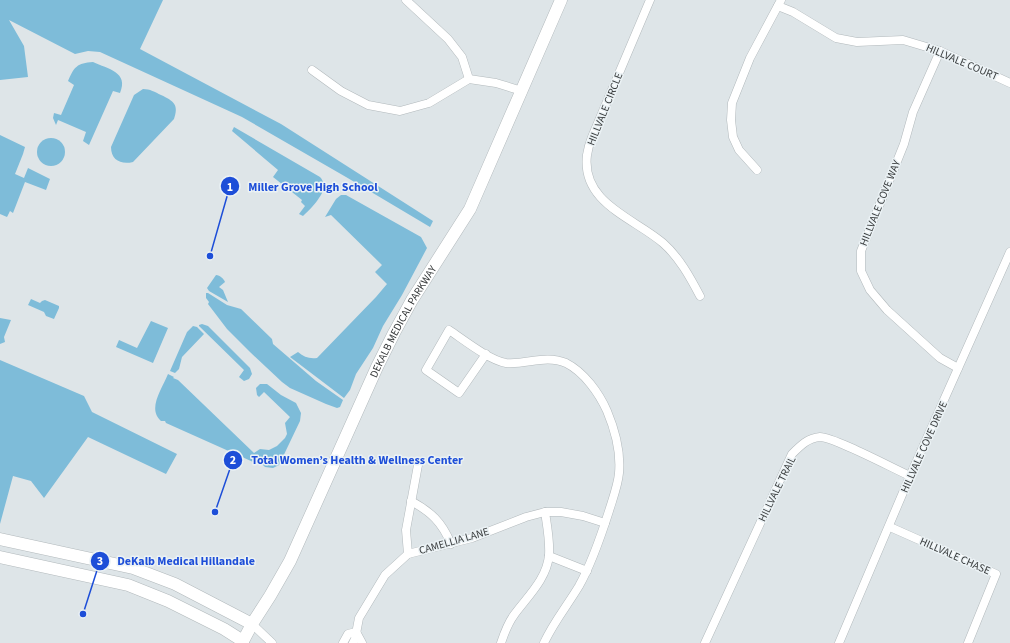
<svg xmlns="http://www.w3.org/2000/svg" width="1010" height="643" viewBox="0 0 1010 643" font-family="'Source Sans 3',sans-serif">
  <rect width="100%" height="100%" fill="#dee5e8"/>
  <!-- green -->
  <g fill="#7ebcd9">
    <path d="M 0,0 L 163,0 L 140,49 L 281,124 L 433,221 L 430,227 L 346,177 L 242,117 L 100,52 L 88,51 L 75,54 L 9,20 L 24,46 L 28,77 L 0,80 Z"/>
    <path d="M 93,62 C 108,69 129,72 120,93 L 113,91 L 89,145 L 83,141 L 86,132 L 58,120 L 56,125 L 53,118 L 54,113 L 61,115 L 74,85 L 68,81 C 74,67 77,63 93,62 Z"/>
    <path d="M 143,89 C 150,89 155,92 161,95 C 174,101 179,105 174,119 L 133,162 C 121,165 111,160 111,147 L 134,95 Z"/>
    <path d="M 234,127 L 320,177 C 322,179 324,183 324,186 C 324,195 310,210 303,216 L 299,214 L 305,206 L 301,202 L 302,200 L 273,177 L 278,170 L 232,131 Z"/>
    <path d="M 0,135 L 25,147 L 23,154 L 15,174 L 24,178 L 28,168 L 50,179 L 46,190 L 25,182 L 13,213 L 10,211 L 7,217 L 0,214 Z"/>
    <circle cx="51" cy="152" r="14"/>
    <path d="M 341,195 L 346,195 L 421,237 L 427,248 L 402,295 L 383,326 L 373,348 L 356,374 L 350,390 L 344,398 L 290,357 L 298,352 C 304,357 309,359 317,358 L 376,297 L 387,284 L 375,272 L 382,265 L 331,215 L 325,217 L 336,199 Z"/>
    <path d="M 216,275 C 220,275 224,279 225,282 L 219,287 L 223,290 L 228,302 L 209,291 L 207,288 Z"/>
    <path d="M 206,293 L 208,293 L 227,305 L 241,309 L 272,339 L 273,344 L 316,381 L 343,400 L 340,407 L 337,408 L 326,404 L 290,388 L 282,382 L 250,352 L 227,329 L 208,304 L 209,302 L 206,298 Z"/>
    <path d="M 31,299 L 40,303 L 42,301 L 45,300 L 59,306 L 59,308 L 54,319 L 46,316 L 44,312 L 28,305 Z"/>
    <path d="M 0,318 L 11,320 L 4,337 L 5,342 L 0,344 Z"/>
    <path d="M 151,321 L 168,328 L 153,363 L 116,347 L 119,340 L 137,348 Z"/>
    <path d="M 202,324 L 208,326 L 250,368 L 252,374 L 249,379 L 244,381 L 239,377 L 244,370 L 199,326 L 199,325 Z"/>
    <path d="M 193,326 L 197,327 L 204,334 L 182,357 L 179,369 L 175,373 L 170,371 L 187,332 Z"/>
    <path d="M 0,360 L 84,396 L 92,412 L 177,454 L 166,474 L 88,437 L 44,498 L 31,481 L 13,476 L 0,524 Z"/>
    <path d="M 168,374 L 174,377 L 173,378 L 178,380 L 254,453 L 260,449 L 269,450 L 277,446 L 285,438 L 287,434 L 285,423 L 290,417 L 264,392 L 259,397 L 257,395 L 256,388 L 260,384 L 267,384 L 281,395 L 296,403 L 301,413 L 300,421 L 279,465 L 273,468 L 265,467 L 263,465 L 260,465 L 166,423 L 165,421 L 161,421 C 147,409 162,389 168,374 Z"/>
  </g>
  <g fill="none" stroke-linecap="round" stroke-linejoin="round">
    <!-- minor casing -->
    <g stroke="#b2b9bc" stroke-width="9">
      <g id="minor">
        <path d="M 406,0 L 448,39 L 462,57 L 469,79"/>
        <path d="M 650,0 L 592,137 C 590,142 588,149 587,155 C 581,203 634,218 663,243 C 679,257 690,277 700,296"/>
        <path d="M 778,6 L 793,12 L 836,38 L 857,42 L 903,40 L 940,51 L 1010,83"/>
        <path d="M 940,51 L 913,112 L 904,144 L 861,251 L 861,271 L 870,290 L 887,310 L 940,358 L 958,368"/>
        <path d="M 312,70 L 341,91 L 368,105 L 400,111 L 429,103 L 469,79 L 496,83 L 522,91"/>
        <path d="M 757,170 L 739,150 L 733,137 L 731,120 L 732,103 L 750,58 L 781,0"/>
        <path d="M 486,354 L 459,393 L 426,370 L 449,330 C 464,340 489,360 506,363 C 527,365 545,354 566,363 C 584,372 599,393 607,411 C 615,430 621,451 619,473 C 618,485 613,498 609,511 C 601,536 592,563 579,586 C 567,606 553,623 544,643"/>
        <path d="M 411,501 C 431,512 442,522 451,544"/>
        <path d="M 890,527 L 996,574 L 968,643"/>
        <path d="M 408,554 L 406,530 L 418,465"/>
        <path d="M 549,556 L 587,571"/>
        <path d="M 252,624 L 272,643"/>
        <path d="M 356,632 L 362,643"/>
        <path d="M 343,643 L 348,634 L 356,632"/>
        <path d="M 353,643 L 355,639 L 359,618 L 385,575 L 408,554 L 472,538 L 526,517 L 545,512 L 561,512 L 583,516 L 605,523"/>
        <path d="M 501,643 C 504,634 508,623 514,615 C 527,597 547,579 549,555 C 550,540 547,526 545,512"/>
        <path d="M 705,643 L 792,454 C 801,445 808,438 820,437 C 834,437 894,469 910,476"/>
        <path d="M 839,643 L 910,476 L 1010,252"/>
      </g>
    </g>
    <!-- secondary casing -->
    <g stroke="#b2b9bc" stroke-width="13">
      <g id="secondary">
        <path d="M 0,539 L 133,568 L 175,584 L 252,624"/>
        <path d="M 0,557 L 128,585 L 168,601 L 224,629 L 243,641"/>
        <path id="s1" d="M 242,643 L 252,624 L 270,596 L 290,561 L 377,367 L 394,333 L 412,300 L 470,209 L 561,0"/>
      </g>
    </g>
    <!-- minor -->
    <use href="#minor" stroke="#fff" stroke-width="8"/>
    <!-- secondary -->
    <use href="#secondary" stroke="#fff" stroke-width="12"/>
  </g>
  <g text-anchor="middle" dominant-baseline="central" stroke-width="3" stroke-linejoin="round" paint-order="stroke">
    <!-- street labels -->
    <g font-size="11" fill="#383b3c" stroke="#ebf2f5">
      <text transform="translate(962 62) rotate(23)">HILLVALE COURT</text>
      <text transform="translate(605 109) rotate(-68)">HILLVALE CIRCLE</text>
      <text transform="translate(880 203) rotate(-68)">HILLVALE COVE WAY</text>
      <text stroke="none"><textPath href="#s1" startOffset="360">DEKALB MEDICAL PARKWAY</textPath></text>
      <text transform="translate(924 447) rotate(-66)">HILLVALE COVE DRIVE</text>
      <text transform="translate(777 489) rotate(-64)">HILLVALE TRAIL</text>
      <text transform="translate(454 541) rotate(-16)">CAMELLIA LANE</text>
      <text transform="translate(955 556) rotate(24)">HILLVALE CHASE</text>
    </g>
  </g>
  <!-- callouts -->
  <path fill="none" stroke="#1d4ed8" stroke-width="1.5" d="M210 256L230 186M215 512L233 460M83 614L100 561"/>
  <g fill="#1d4ed8" stroke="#ebf2f5" stroke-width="1.5">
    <circle cx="210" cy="256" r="4"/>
    <circle cx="215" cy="512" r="4"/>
    <circle cx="83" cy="614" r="4"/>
    <circle cx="230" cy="186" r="10"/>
    <circle cx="233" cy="460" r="10"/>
    <circle cx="100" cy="561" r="10"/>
  </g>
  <g font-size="12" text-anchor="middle" font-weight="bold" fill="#fff">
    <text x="230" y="191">1</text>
    <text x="233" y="464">2</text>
    <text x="100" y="565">3</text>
  </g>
  <g font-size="12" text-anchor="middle" font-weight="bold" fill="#1d4ed8" stroke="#ebf2f5" stroke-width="3" stroke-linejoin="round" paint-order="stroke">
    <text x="313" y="191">Miller Grove High School</text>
    <text x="357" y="464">Total Women’s Health &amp; Wellness Center</text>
    <text x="186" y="565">DeKalb Medical Hillandale</text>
  </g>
</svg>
